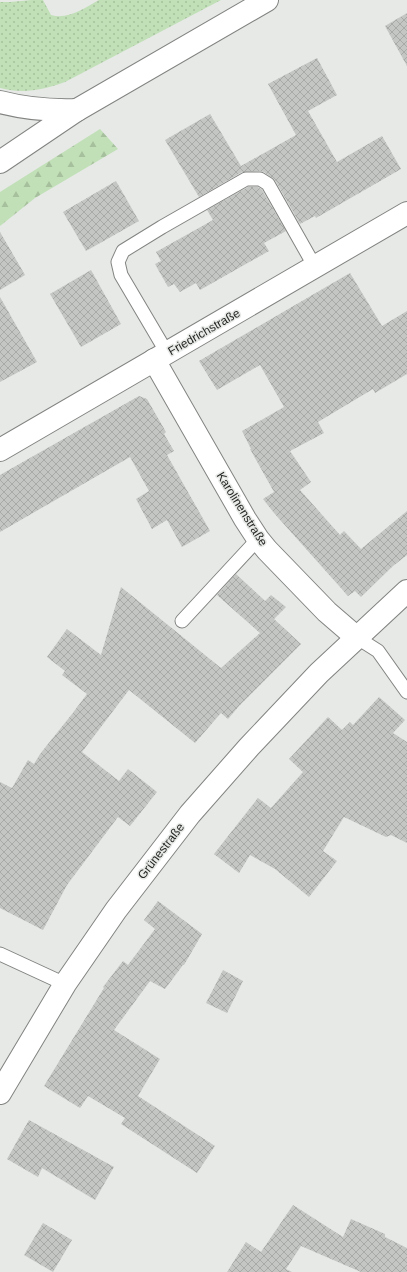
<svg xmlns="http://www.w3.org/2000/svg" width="407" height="1272" viewBox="0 0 407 1272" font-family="Helvetica,sans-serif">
  <defs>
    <pattern id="grass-dots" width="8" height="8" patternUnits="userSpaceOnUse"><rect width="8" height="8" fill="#c1e0b7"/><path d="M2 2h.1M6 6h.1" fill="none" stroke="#a6c09d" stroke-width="1.8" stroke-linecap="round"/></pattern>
    <pattern id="forest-firs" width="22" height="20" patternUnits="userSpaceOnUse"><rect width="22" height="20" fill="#c1e0b7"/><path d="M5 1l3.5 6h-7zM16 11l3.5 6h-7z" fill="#a6c09d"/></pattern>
    <pattern id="building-cross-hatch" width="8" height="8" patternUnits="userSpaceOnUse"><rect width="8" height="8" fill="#c3c6c3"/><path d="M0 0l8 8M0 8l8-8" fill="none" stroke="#a7aaa7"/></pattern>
  </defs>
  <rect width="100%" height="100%" fill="#e6e9e6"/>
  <!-- grass -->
  <path fill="url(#grass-dots)" d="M 32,0 L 43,0 L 51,15 C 68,20 85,8 99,0 L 221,0 L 65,82 C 42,90 24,94 0,88 L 0,2 L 10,2 Z"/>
  <!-- forest -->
  <path fill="url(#forest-firs)" d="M 100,129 L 118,149 L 35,198 L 0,226 L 0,192 Z"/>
  <!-- building -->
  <g fill="url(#building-cross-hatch)">
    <path d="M 407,13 L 407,66 L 385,26 Z"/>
    <path d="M 317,58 L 337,95 L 308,111 L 337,162 L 382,136 L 401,169 L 316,218 L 315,216 L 300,224 L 275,180 L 264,172 L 260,171 L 242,172 L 199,197 L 165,140 L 210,114 L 241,166 L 296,135 L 268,84 Z"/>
    <path d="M 116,181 L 139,221 L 86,251 L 63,212 Z"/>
    <path d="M 248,187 L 258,187 L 262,190 L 286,231 L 264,243 L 269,251 L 200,290 L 196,283 L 180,292 L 174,284 L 168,287 L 155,264 L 161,261 L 156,252 L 213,220 L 207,210 Z"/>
    <path d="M 0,232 L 25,275 L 0,290 Z"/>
    <path d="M 91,270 L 121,324 L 81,347 L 50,294 Z"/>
    <path d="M 350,273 L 382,326 L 407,311 L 407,374 L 375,393 L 373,389 L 318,422 L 324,433 L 290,451 L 311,482 L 300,490 L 340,535 L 344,531 L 361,549 L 407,511 L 407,555 L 393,566 L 361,597 L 355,591 L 348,596 L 274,513 L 263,499 L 274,492 L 250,449 L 251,449 L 242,431 L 284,407 L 260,365 L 217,390 L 199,361 Z"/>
    <path d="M 0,297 L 37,362 L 0,382 Z"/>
    <path d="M 139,396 L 147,399 L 166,432 L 164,434 L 174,451 L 167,455 L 210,531 L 182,547 L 167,520 L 152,529 L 136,499 L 149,491 L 130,457 L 0,532 L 0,475 Z"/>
    <path d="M 236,574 L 265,601 L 271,595 L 286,607 L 274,619 L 301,644 L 240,705 L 228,719 L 221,713 L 195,743 L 129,690 L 82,752 L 119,781 L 128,769 L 157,792 L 130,826 L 118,817 L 67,885 L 43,930 L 0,908 L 0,782 L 12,788 L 28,760 L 34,764 L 40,754 L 72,714 L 87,694 L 62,675 L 65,671 L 47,657 L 67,629 L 101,655 L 121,587 L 221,668 L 260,633 L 217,595 Z"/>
    <path d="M 379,697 L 405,720 L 393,733 L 407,742 L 407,843 L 391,835 L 386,837 L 344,817 L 323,851 L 337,861 L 309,897 L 275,869 L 250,855 L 239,873 L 214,854 L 258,798 L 271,808 L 303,772 L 289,759 L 328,717 L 342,730 L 350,722 L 353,725 Z"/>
    <path d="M 158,901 L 202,934 L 184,965 L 183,965 L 165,989 L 150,981 L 114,1030 L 160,1059 L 138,1096 L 215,1146 L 197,1173 L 121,1124 L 125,1118 L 88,1096 L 80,1108 L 44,1086 L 104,988 L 103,987 L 123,961 L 128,965 L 155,929 L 144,920 Z"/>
    <path d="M 223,970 L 243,981 L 227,1013 L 206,1003 Z"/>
    <path d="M 29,1120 L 114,1167 L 95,1200 L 42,1168 L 38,1177 L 7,1159 Z"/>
    <path d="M 293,1205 L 343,1237 L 351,1219 L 385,1234 L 385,1237 L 407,1248 L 407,1272 L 361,1272 L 301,1246 L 286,1269 L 292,1272 L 227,1272 L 246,1242 L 261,1252 Z"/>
    <path d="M 43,1223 L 72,1240 L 53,1272 L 24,1255 Z"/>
  </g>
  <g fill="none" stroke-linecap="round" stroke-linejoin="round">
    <!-- service casing -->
    <g stroke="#828481" stroke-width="15">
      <g id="service">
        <path d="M 167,353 L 121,275 L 118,262 L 123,251 L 162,227 L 246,179 L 260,179 L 268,184 L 315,267"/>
        <path d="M 182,621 L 258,539"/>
        <path d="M 356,637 L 378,651 L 407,692"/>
        <path d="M 0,954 L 65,984"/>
      </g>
    </g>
    <!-- minor casing -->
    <g stroke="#828481" stroke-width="24">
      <g id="minor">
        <path d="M 154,360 L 245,519 L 258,539 L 267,550 L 327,612 L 356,637"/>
        <path d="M 0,450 L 407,213"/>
      </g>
    </g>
    <!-- tertiary casing -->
    <g stroke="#828481" stroke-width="24">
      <path id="tertiary" d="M 0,1093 L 65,984 L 116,910 L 190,814 L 249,747 L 319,673 L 407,591"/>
    </g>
    <!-- primary casing -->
    <g stroke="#828481" stroke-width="24">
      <g id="primary">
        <path d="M 0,102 C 27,109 49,111 77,110"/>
        <path d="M 0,162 L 77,110 L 267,0"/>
      </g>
    </g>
    <!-- service -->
    <use href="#service" stroke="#fff" stroke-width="13"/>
    <!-- minor -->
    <use href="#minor" stroke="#fff" stroke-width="22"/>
    <!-- tertiary -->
    <use href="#tertiary" stroke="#fff" stroke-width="22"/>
    <!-- primary -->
    <use href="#primary" stroke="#fff" stroke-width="22"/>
  </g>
  <g text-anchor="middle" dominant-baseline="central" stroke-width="3" stroke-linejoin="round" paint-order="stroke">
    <!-- street labels -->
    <g font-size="12" fill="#262725" stroke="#e6e9e6">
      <text transform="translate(204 332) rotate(-30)">Friedrichstraße</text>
      <text transform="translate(242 509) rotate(58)">Karolinenstraße</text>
      <text transform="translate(161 851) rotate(-52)">Grünestraße</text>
    </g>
  </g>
</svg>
